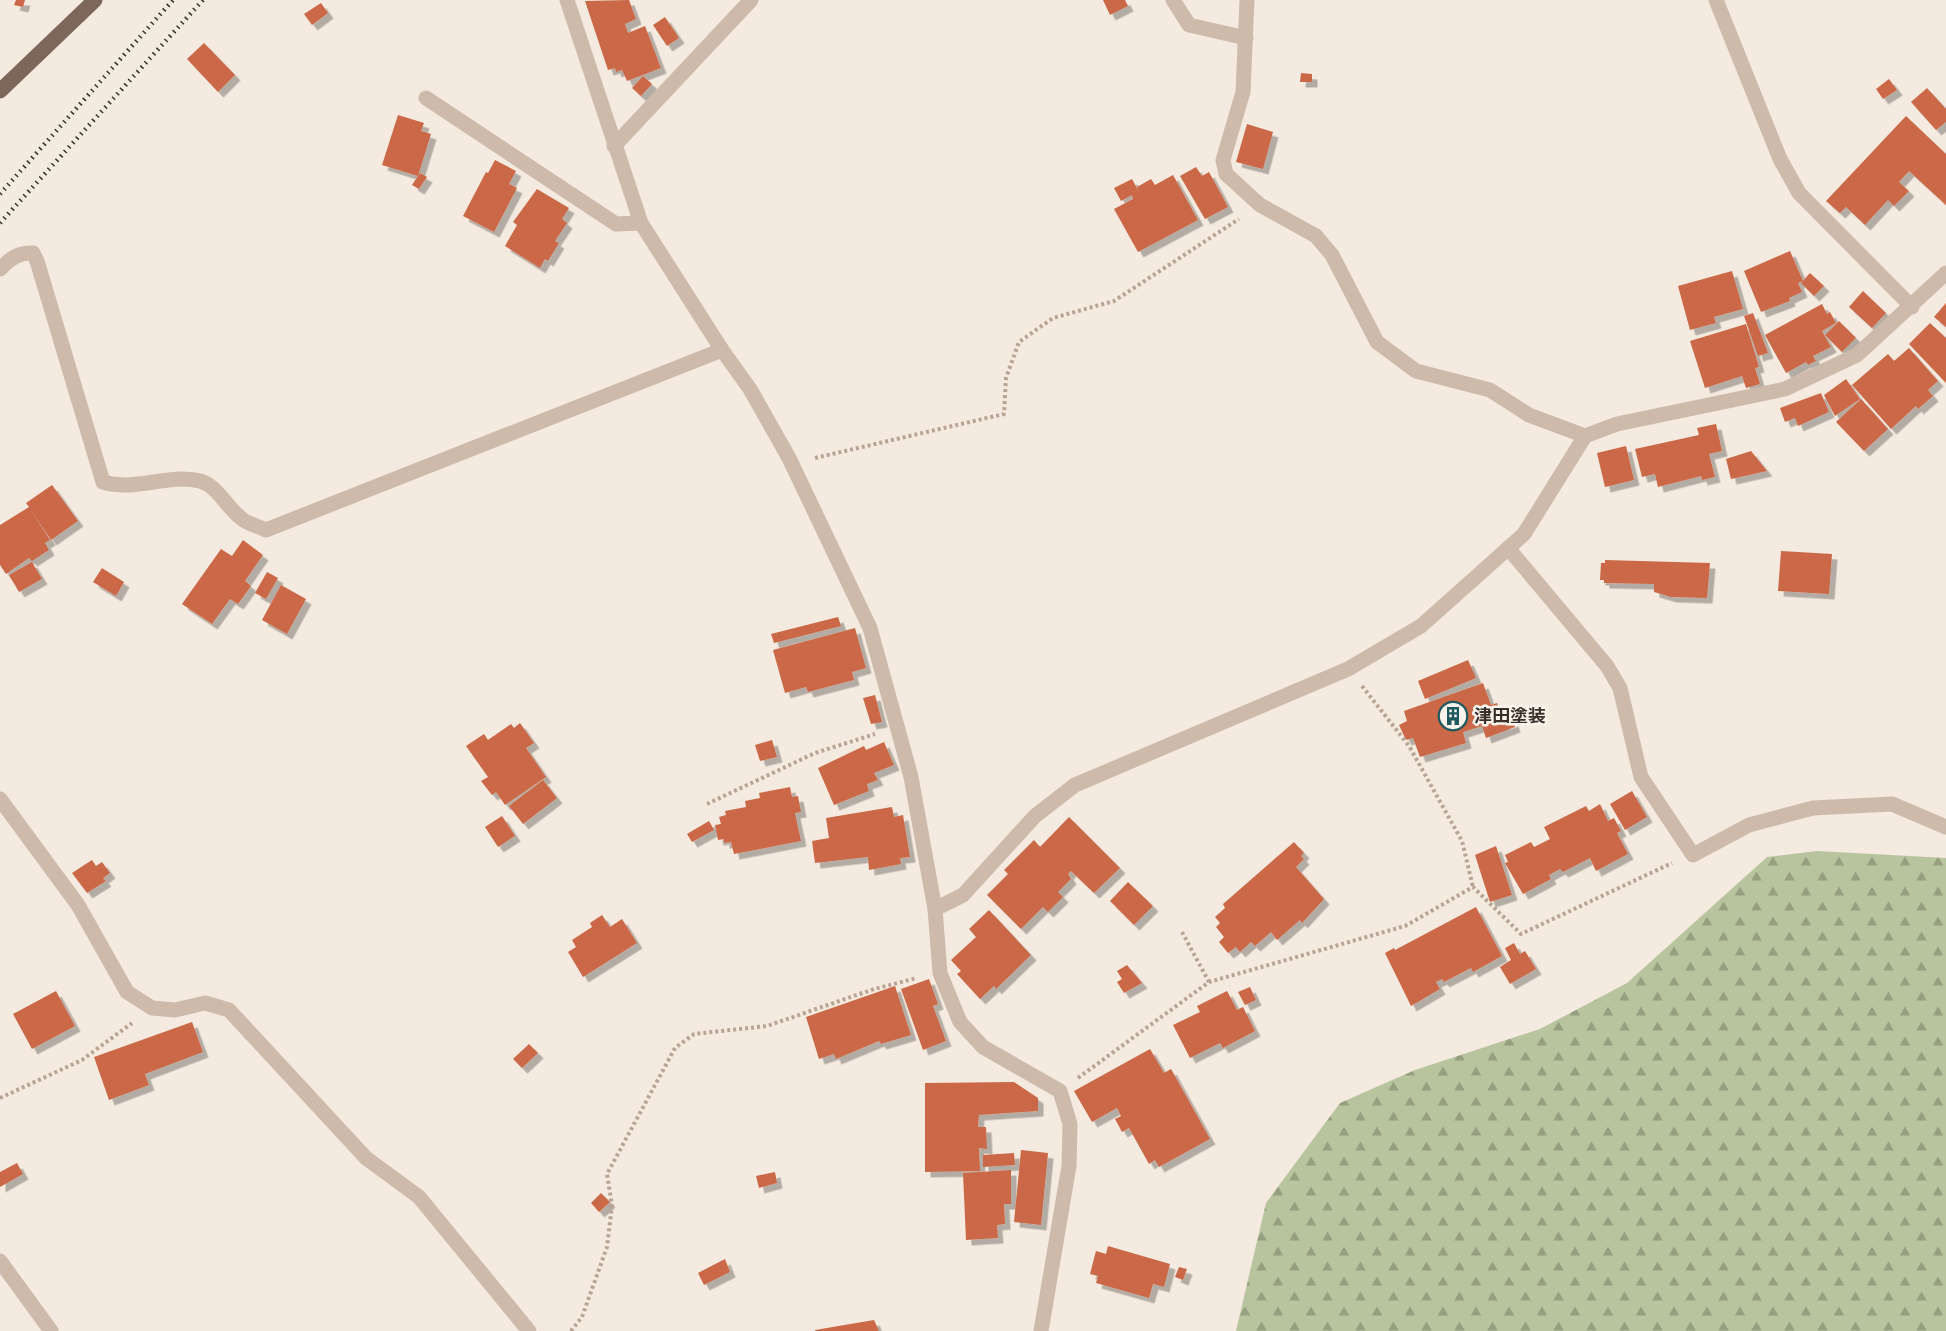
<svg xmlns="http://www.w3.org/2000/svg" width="1946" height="1331" viewBox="0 0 1946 1331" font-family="'Varela Round','Noto Sans JP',sans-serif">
  <defs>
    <pattern id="forest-firs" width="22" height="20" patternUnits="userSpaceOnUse" patternTransform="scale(1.5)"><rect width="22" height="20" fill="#b7c49e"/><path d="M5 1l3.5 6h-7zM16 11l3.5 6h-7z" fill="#96a081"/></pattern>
    <filter id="shadow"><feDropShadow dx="5.5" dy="5.5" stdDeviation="0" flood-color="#0004"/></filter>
  </defs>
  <rect width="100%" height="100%" fill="#f4eadf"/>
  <!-- forest -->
  <path fill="url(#forest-firs)" d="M 1817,851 L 1946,858 L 1946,1331 L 1236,1331 L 1266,1203 L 1340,1103 L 1415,1070 L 1540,1029 L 1627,983 L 1767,857 Z"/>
  <!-- building -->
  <g fill="#ca6847" filter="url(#shadow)">
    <path d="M 16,0 L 25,0 L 23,7 L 14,5 Z"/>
    <path d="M 629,0 L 636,19 L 625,24 L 628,33 L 645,26 L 661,68 L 627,81 L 622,70 L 616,72 L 615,68 L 608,70 L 585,1 Z"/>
    <path d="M 1103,0 L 1125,0 L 1128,6 L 1110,15 Z"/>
    <path d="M 321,3 L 328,13 L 312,25 L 304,14 Z"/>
    <path d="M 665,17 L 679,38 L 667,46 L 653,25 Z"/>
    <path d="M 204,43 L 235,75 L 218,92 L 187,59 Z"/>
    <path d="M 1301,73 L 1312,74 L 1312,82 L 1300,82 Z"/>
    <path d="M 643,76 L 652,84 L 641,96 L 632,88 Z"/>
    <path d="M 1889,79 L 1897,90 L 1883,99 L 1876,89 Z"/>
    <path d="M 1927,88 L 1946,109 L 1946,122 L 1936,130 L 1911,102 Z"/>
    <path d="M 398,115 L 424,123 L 421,131 L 431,134 L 418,176 L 382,165 Z"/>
    <path d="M 1906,116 L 1946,154 L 1946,205 L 1909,171 L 1899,182 L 1909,191 L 1894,206 L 1888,200 L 1865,225 L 1846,207 L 1840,213 L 1826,201 Z"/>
    <path d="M 1247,124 L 1273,132 L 1263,169 L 1236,162 Z"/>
    <path d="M 495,160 L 516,171 L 509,184 L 517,188 L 494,232 L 463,216 L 486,172 L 488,173 Z"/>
    <path d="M 1196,167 L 1202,176 L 1209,172 L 1228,207 L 1205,219 L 1180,176 Z"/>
    <path d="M 420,173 L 427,177 L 419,189 L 412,185 Z"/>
    <path d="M 1173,175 L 1198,220 L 1138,252 L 1114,209 L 1133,199 L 1132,195 L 1121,201 L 1114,188 L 1132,179 L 1139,192 L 1137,187 L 1151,179 L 1155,185 Z"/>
    <path d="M 537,189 L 569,208 L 562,219 L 567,223 L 555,241 L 559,243 L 548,261 L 545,259 L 540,268 L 505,246 L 517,225 L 513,222 Z"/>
    <path d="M 1790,251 L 1803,281 L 1798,283 L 1802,292 L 1789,298 L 1790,301 L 1761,312 L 1744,271 Z"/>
    <path d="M 1732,271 L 1743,309 L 1714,317 L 1716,323 L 1690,330 L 1678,286 Z"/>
    <path d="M 1810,273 L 1824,286 L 1814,296 L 1801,283 Z"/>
    <path d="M 1863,291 L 1886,313 L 1872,328 L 1849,307 Z"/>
    <path d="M 1946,303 L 1946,327 L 1934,317 Z"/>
    <path d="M 1822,304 L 1827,314 L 1830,312 L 1836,323 L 1822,331 L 1831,347 L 1813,356 L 1816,361 L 1808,365 L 1806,362 L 1786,373 L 1765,335 Z"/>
    <path d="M 1753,313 L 1768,353 L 1758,356 L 1744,316 Z"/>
    <path d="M 1839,321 L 1856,338 L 1842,352 L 1825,335 Z"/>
    <path d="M 1930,323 L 1946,338 L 1946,383 L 1909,344 Z"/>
    <path d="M 1746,324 L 1759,367 L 1755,368 L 1760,384 L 1746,388 L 1742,376 L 1705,388 L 1690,341 Z"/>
    <path d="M 1909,348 L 1938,381 L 1928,390 L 1933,396 L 1918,409 L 1916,406 L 1891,429 L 1852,385 L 1888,354 L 1894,361 Z"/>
    <path d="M 1846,379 L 1860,399 L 1835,416 L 1824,395 Z"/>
    <path d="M 1821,393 L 1829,412 L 1798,426 L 1795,418 L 1785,422 L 1780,408 Z"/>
    <path d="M 1861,399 L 1888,429 L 1864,451 L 1836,422 Z"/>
    <path d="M 1716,424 L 1722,451 L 1709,454 L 1715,477 L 1702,480 L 1701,476 L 1658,487 L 1655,474 L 1642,477 L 1635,449 L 1699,435 L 1697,428 Z"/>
    <path d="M 1626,446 L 1634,480 L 1605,487 L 1597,453 Z"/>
    <path d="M 1751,451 L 1767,471 L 1731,479 L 1726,459 Z"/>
    <path d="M 52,485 L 78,521 L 51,540 L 30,509 L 50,540 L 45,543 L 49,550 L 32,561 L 29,558 L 6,574 L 0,565 L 0,525 L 29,507 L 26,503 Z"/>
    <path d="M 243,540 L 263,555 L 245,581 L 251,586 L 238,604 L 230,599 L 212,624 L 182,604 L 221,549 L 232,556 Z"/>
    <path d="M 1781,551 L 1832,554 L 1829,594 L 1778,591 Z"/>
    <path d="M 1605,560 L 1710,563 L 1707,598 L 1671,597 L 1654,592 L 1654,584 L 1604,583 L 1604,580 L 1600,580 L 1601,563 L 1605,563 Z"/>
    <path d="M 32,562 L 42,579 L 19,592 L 9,575 Z"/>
    <path d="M 102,568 L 124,582 L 116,596 L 93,582 Z"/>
    <path d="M 267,572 L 278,578 L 266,599 L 255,593 Z"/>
    <path d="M 281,585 L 306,599 L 287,634 L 262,620 Z"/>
    <path d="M 838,617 L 841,626 L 774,643 L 771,634 Z"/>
    <path d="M 855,628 L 866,668 L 852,672 L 854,680 L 808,692 L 806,687 L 785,693 L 773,650 Z"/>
    <path d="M 1468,660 L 1476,678 L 1425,699 L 1418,681 Z"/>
    <path d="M 1483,683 L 1491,705 L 1497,703 L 1504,724 L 1513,721 L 1515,727 L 1486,738 L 1482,726 L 1463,732 L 1466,743 L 1420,757 L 1413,738 L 1406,740 L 1399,725 L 1407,721 L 1404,711 Z"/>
    <path d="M 875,695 L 882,722 L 871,724 L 863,698 Z"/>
    <path d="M 520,723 L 534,743 L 526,748 L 546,777 L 505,805 L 496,792 L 492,795 L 481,781 L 488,777 L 466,746 L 484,734 L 488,740 L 511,724 L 514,728 Z"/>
    <path d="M 772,740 L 777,757 L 760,761 L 755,745 Z"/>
    <path d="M 884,742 L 894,765 L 874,773 L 878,780 L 867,784 L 869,791 L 834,805 L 818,768 L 864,746 L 866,750 Z"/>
    <path d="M 543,780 L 557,798 L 523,824 L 509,806 Z"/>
    <path d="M 790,787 L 792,797 L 798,796 L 801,812 L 795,813 L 801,841 L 734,854 L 731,842 L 724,843 L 724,839 L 718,840 L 715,825 L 721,824 L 719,817 L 726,815 L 725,811 L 746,807 L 745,801 L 760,798 L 759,793 Z"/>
    <path d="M 1632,791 L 1647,817 L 1625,830 L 1610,804 Z"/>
    <path d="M 1600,804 L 1608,821 L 1614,818 L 1621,831 L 1617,833 L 1628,854 L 1596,871 L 1590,858 L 1563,872 L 1560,869 L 1549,875 L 1551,879 L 1523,894 L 1505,863 L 1508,862 L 1505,855 L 1531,842 L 1534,847 L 1550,839 L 1544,827 L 1586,806 L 1589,811 Z"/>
    <path d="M 892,807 L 894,817 L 903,815 L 910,857 L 900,858 L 901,864 L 869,870 L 868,857 L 815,863 L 812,841 L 829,838 L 826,818 Z"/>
    <path d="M 502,816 L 515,836 L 498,847 L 485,827 Z"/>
    <path d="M 1069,817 L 1120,868 L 1094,893 L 1071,871 L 1068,874 L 1071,879 L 1058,892 L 1063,897 L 1048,912 L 1043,907 L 1021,929 L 987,895 L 1008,874 L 1004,870 L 1034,840 L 1040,847 Z"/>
    <path d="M 709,821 L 714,830 L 692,842 L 687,834 Z"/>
    <path d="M 1294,842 L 1304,853 L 1301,856 L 1304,859 L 1296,867 L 1324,899 L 1302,923 L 1300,920 L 1277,940 L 1271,932 L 1255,946 L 1251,942 L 1240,952 L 1236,947 L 1228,953 L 1219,942 L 1224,937 L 1216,927 L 1220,923 L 1215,917 L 1225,908 L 1223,904 Z"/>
    <path d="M 1496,846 L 1512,895 L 1490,902 L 1475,855 Z"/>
    <path d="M 92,860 L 96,866 L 102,862 L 110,873 L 103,878 L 106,881 L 87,893 L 72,873 Z"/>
    <path d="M 1128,882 L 1153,906 L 1134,925 L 1110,901 Z"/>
    <path d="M 1476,907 L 1502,956 L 1473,972 L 1471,968 L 1444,982 L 1442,979 L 1436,982 L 1440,989 L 1411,1006 L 1385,953 L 1394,948 L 1395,950 Z"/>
    <path d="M 989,910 L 1031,955 L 996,989 L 994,986 L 980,999 L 957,974 L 961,971 L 951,960 L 976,937 L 969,929 Z"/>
    <path d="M 602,915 L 610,927 L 622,919 L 637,943 L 583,977 L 568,952 L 576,947 L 572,940 L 592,927 L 590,923 Z"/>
    <path d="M 1514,943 L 1520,954 L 1525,951 L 1536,969 L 1510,984 L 1500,967 L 1511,960 L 1505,948 Z"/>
    <path d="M 1127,965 L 1142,983 L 1124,993 L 1117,982 L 1122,979 L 1117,971 Z"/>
    <path d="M 929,979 L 938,1004 L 933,1006 L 946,1041 L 923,1050 L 901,989 Z"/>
    <path d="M 895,986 L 911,1035 L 881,1044 L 879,1041 L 836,1059 L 834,1054 L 819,1059 L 806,1017 Z"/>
    <path d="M 1250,987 L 1256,1000 L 1245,1005 L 1238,992 Z"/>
    <path d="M 56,991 L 75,1026 L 32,1049 L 13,1014 Z"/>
    <path d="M 1227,991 L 1237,1010 L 1243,1007 L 1255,1031 L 1223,1048 L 1220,1043 L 1190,1058 L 1173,1025 L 1200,1012 L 1197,1006 Z"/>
    <path d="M 192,1022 L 203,1052 L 145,1074 L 149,1085 L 109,1100 L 94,1057 Z"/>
    <path d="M 529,1044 L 538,1053 L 522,1068 L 513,1059 Z"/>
    <path d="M 1150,1049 L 1164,1073 L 1171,1069 L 1210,1139 L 1159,1167 L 1155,1160 L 1149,1164 L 1129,1128 L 1122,1132 L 1115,1119 L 1121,1116 L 1117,1108 L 1092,1122 L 1074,1091 Z"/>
    <path d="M 1014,1082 L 1038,1098 L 1038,1111 L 979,1115 L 978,1127 L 986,1127 L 987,1149 L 979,1148 L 980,1171 L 925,1172 L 925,1083 Z"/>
    <path d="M 1021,1150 L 1048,1153 L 1041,1225 L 1014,1222 Z"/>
    <path d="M 1014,1153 L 1015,1165 L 983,1167 L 983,1155 Z"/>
    <path d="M 17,1163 L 23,1174 L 0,1187 L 0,1172 Z"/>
    <path d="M 1011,1170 L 1011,1204 L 1004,1204 L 1005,1224 L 997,1225 L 998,1238 L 966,1240 L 963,1173 Z"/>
    <path d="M 775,1172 L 777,1183 L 759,1188 L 756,1176 Z"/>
    <path d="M 601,1193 L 610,1202 L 599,1212 L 591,1203 Z"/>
    <path d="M 1108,1246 L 1170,1264 L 1164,1287 L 1153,1284 L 1149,1298 L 1096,1283 L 1098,1276 L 1090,1274 L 1096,1251 L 1106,1254 Z"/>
    <path d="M 725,1259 L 730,1272 L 704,1285 L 698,1273 Z"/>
    <path d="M 1179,1267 L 1187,1269 L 1183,1280 L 1175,1277 Z"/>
    <path d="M 874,1320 L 879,1331 L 815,1331 L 815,1330 Z"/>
  </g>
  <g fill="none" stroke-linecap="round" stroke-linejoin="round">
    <!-- path -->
    <g stroke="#b9a494" stroke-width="4" stroke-dasharray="3 3" stroke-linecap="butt">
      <path d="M 815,458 L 1004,414 L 1006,378 L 1019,342 L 1053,318 L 1114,301 L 1239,219"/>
      <path d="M 1362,686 L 1409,746 L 1462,841 L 1473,887"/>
      <path d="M 707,804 L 815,753 L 875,734"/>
      <path d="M 1182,932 L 1209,982"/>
      <path d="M 1078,1078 L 1209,982 L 1405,926 L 1473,887 L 1521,934 L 1672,863"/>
      <path d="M 0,1098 L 82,1060 L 132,1023"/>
      <path d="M 571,1331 L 582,1317 L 607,1247 L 612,1206 L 607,1174 L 675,1048 L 694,1034 L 767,1026 L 874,989 L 917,978"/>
    </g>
    <!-- minor -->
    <g stroke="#cdbaaa" stroke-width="15">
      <path d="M 567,0 L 641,223 L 722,350 L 750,389 L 789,458 L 870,628 L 911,777 L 935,909 L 940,973 L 960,1022 L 983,1047 L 1060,1091 L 1070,1124 L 1069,1166 L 1041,1331"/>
      <path d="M 1173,0 L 1189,25 L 1246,38"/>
      <path d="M 1247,0 L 1243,92 L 1223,160 L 1226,174 L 1260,205 L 1316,236 L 1332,255 L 1377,342 L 1416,371 L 1490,390 L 1529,415 L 1585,436"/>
      <path d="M 1716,0 L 1780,159 L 1799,193 L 1912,307"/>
      <path d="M 426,98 L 616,224 L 641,223"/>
      <path d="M 614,146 L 751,0"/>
      <path d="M 0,269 C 10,259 18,252 33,253 L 37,261 L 103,482 C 135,492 168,473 200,481 C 218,486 226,507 241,518 C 247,524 258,526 266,530 L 722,350"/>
      <path d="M 1508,548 L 1607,666 L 1620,688 L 1641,777 L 1693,855 L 1749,825 L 1813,808 L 1892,804 L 1946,827"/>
      <path d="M 0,799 L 78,905 L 127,992 L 152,1008 L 175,1010 L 205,1003 L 229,1010 L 366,1158 L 419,1197 L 529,1331"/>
      <path d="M 935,909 L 963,895 L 1035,816 L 1075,785 L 1348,669 L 1421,626 L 1524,534 L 1585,436 L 1617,424 L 1785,389 L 1857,355 L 1946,273"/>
      <path d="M 0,1261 L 51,1331"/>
    </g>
    <!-- major -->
    <path stroke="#7d665a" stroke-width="15" d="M 0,91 L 95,0"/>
    <!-- rail -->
    <g stroke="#3a2f2a" stroke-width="4.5" stroke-dasharray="1.5 4.5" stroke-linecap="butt">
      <path d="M 0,194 L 173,0"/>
      <path d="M 0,223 L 203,0"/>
    </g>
  </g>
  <!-- icons -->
  <defs>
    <g id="building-ring" transform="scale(1.5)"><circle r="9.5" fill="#fbf4ec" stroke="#1d595e" stroke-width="1.5"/><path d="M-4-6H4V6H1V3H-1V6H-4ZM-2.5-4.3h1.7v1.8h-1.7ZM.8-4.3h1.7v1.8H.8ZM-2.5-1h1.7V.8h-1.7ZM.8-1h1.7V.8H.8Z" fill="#1d595e"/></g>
  </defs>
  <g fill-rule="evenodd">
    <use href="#building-ring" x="1453" y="716"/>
  </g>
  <g text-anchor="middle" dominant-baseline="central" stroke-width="5" stroke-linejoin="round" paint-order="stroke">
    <!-- poi labels -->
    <g font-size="18" font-weight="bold" fill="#3a2f2a" stroke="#fbf4ec" text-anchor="start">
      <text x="1474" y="716">津田塗装</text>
    </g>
  </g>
</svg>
